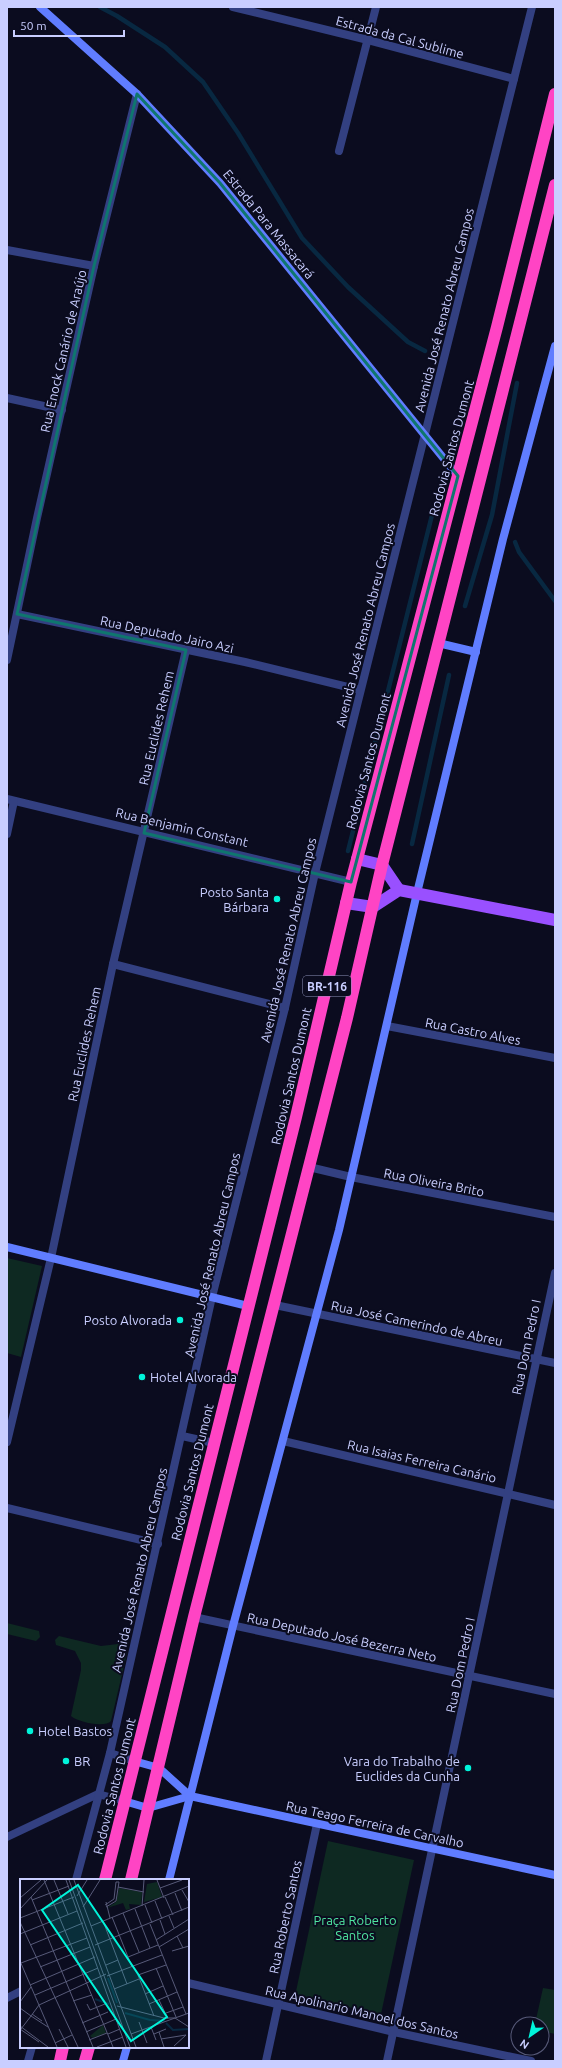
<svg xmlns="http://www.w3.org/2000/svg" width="562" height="2068" viewBox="0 0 562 2068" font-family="Ubuntu,sans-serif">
  <rect width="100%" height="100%" fill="#0b0c1f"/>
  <!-- green -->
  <g fill="#0e2922">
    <path d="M 7,1258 L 42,1266 L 21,1357 L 7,1353 Z"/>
    <path d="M 7,1623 L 39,1631 L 40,1637 L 36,1641 L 7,1634 Z"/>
    <path d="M 59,1636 L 101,1646 L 118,1644 L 122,1646 L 127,1653 L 111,1721 C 105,1728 77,1722 71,1716 L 81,1670 L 81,1663 L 75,1651 L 56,1645 L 55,1640 Z"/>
    <path d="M 328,1841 L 414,1860 L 381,2014 L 295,1996 Z"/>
    <path d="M 543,1988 L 555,1990 L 555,2034 L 542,2031 L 542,2024 L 535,2024 Z"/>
  </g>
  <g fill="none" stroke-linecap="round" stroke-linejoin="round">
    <!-- stream -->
    <g stroke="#082841" stroke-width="4.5">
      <path d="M 100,7 L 117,16 L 165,47 L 203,82 L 238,133 L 302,238 L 348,287 L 408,342 L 425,351"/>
      <path d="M 515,542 L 519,552 L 555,601"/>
      <path d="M 465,606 L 492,515 L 517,383"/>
      <path d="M 412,844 L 449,675"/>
      <path d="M 348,851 L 434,507"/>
    </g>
    <!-- street -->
    <g stroke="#334081" stroke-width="8">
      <path d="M 233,7 L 368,40 L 514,79"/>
      <path d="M 339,151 L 376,7"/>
      <path d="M 7,250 L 94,266"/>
      <path d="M 7,398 L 62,410"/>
      <path d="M 17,614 L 245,662 L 360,690"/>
      <path d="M 7,660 L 37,518 L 94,266 L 137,94"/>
      <path d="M 7,799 L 351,882"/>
      <path d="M 7,834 L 14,801"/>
      <path d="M 113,964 L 285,1008"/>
      <path d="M 387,1026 L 555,1058"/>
      <path d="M 309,1167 L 351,1177 L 555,1217"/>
      <path d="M 275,1305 L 555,1363"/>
      <path d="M 182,1436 L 214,1443"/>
      <path d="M 283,1441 L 555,1505"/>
      <path d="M 7,1442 L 51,1258 L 113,964 L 186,650"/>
      <path d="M 7,1508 L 158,1544"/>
      <path d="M 194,1617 L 555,1694"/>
      <path d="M 110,1753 L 134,1761"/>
      <path d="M 7,1837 L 98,1794 L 124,1801"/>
      <path d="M 76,1880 L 110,1753 L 212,1297 L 285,1008 L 315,873 L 532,7"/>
      <path d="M 188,1983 L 394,2032 L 531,2061"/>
      <path d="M 7,1998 L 21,1991"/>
      <path d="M 28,2061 L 32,2047"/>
      <path d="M 266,2061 L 317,1824"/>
      <path d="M 387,2061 L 555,1273"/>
    </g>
    <!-- secondary -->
    <g stroke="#607dff" stroke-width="8">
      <path d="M 40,7 L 137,94 L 220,183 L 458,476"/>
      <path d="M 438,643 L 476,652"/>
      <path d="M 7,1247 L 248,1306"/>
      <path d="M 134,1761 L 159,1768 L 190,1796"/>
      <path d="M 124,1801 L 148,1808 L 190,1796 L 555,1875"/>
      <path d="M 169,1880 L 233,1626 L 339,1230 L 417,893 L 503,539 L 555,346"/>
      <path d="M 123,2061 L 127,2047"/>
    </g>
    <!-- primary -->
    <g stroke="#9950ff" stroke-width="12">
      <path d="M 357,859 L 382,865 L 399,890"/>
      <path d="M 346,903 L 373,907 L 399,890 L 555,920"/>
    </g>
    <!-- highway -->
    <g stroke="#ff44c4" stroke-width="12">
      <path d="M 105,1880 L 296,1117 L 351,882 L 497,327 L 555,94"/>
      <path d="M 131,1880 L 194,1617 L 347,1018 L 382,865 L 555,185"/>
      <path d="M 60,2061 L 63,2047"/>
      <path d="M 85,2061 L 89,2047"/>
    </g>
  </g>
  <!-- marked area -->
  <path fill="none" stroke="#0f766e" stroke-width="3" stroke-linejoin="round" d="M 137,94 L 220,183 L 458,476 L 351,882 L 144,833 L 186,650 L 17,614 L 94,266 Z"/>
  <!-- markers -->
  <g fill="#00f4da" stroke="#0b0c1f" stroke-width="1.5">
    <circle cx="277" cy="899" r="4"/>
    <circle cx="180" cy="1320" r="4"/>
    <circle cx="142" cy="1377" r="4"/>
    <circle cx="30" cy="1731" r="4"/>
    <circle cx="66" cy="1761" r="4"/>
    <circle cx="468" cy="1768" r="4"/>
  </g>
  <g text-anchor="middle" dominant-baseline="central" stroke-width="4" stroke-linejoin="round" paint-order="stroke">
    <!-- shield labels -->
    <rect fill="#0b0c1f" stroke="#9094bc" stroke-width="1" x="303" y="976" width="48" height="20" rx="3"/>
    <g font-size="12" font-weight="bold" fill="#c9ceff">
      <text x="327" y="986">BR-116</text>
    </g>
    <!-- street labels -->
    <g font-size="13" fill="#c9ceff" stroke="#0b0c1f">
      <text transform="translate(400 37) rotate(15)">Estrada da Cal Sublime</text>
      <text transform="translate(269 224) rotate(51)">Estrada Para Massacará</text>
      <text transform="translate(444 310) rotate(-76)">Avenida José Renato Abreu Campos</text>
      <text transform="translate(63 351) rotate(-77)">Rua Enock Canário de Araújo</text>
      <text transform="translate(451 448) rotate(-75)">Rodovia Santos Dumont</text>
      <text transform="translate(365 625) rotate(-76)">Avenida José Renato Abreu Campos</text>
      <text transform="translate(167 634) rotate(12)">Rua Deputado Jairo Azi</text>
      <text transform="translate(156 728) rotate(-77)">Rua Euclides Rehem</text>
      <text transform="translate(368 761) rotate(-75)">Rodovia Santos Dumont</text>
      <text transform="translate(182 827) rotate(13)">Rua Benjamin Constant</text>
      <text transform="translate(288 940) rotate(-77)">Avenida José Renato Abreu Campos</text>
      <text transform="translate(473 1031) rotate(11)">Rua Castro Alves</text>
      <text transform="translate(84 1044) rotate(-78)">Rua Euclides Rehem</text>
      <text transform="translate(291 1076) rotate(-77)">Rodovia Santos Dumont</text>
      <text transform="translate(434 1182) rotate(11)">Rua Oliveira Brito</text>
      <text transform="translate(212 1255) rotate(-77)">Avenida José Renato Abreu Campos</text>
      <text transform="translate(417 1323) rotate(12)">Rua José Camerindo de Abreu</text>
      <text transform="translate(526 1347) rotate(-78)">Rua Dom Pedro I</text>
      <text transform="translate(422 1461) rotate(13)">Rua Isaias Ferreira Canário</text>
      <text transform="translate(192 1472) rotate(-76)">Rodovia Santos Dumont</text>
      <text transform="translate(139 1570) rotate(-77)">Avenida José Renato Abreu Campos</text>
      <text transform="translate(342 1637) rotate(12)">Rua Deputado José Bezerra Neto</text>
      <text transform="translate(460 1665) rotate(-78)">Rua Dom Pedro I</text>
      <text transform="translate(114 1786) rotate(-76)">Rodovia Santos Dumont</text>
      <text transform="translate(375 1824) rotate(12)">Rua Teago Ferreira de Carvalho</text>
      <text transform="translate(285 1917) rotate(-78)">Rua Roberto Santos</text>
      <text transform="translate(362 2012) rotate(13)">Rua Apolinario Manoel dos Santos</text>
    </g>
    <!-- poi labels -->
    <g font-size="13" fill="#c9ceff" stroke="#0b0c1f" text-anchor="end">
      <text x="269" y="892">Posto Santa<tspan x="269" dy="15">Bárbara</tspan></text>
      <text x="172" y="1320">Posto Alvorada</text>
      <text x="150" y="1377" text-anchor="start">Hotel Alvorada</text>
      <text x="38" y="1731" text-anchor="start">Hotel Bastos</text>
      <text x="74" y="1761" text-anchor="start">BR</text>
      <text x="460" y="1761">Vara do Trabalho de<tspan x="460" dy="15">Euclides da Cunha</tspan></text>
    </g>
    <!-- park labels -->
    <g font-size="13" fill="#4fe5a0" stroke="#0b0c1f">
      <text x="355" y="1920">Praça Roberto<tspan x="355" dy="15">Santos</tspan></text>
    </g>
  </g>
  <!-- overview -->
  <g transform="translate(20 1879)">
    <rect width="169" height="169" fill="#0b0c1f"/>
    <path d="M 137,3 L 142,18 L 124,23 L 127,5 ZM 99,9 L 122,13 L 121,26 L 109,25 L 110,30 L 106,31 L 103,24 L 87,29 L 96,23 ZM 83,146 L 86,154 L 73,159 L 70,157 Z" fill="#0e2922"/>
    <path fill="none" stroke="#082841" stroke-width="2" d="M 88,99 L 97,124M 75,120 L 89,125M 105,134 L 130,141 L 145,142M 146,144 L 153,151 L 169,150"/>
    <path fill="none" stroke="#575a79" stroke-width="1" d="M 24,1 L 93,168M 34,1 L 48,35M 46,1 L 106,168M 49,1 L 110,168M 54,1 L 116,168M 137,1 L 144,19M 98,8 L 124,13M 140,9 L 162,1M 162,11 L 169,23M 155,14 L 162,32M 57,17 L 67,1M 11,18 L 73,168M 145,18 L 153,36M 0,19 L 21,1M 12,21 L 49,7M 135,22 L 142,40M 86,23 L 90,39M 85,26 L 94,20 L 96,3 L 99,3 L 96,22 L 86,28M 125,26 L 132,44M 122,27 L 124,1M 63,28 L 80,1M 0,30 L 27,1M 115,30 L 130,69M 103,34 L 119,73M 149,37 L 154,49M 92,38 L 112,88M 0,39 L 54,18M 140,41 L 145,55M 83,42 L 107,105M 0,43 L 58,168M 130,45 L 166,135M 71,47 L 169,7M 0,55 L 57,32M 157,57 L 163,69M 136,61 L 169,40M 10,66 L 63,44M 75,66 L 169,28M 139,68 L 169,50M 152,72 L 169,67M 108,78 L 138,66M 0,82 L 37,168M 1,84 L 67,59M 86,86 L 98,81M 20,88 L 70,68M 136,89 L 156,138M 87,97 L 142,76M 10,106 L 75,78M 94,110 L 119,100M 125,115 L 143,107M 15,116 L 78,89M 139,121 L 148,140M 53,122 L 72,116M 0,123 L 11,108M 67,125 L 70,131 L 85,125M 129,125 L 157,113M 97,127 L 144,139 L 155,139 L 169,134M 0,129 L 11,137 L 19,126 L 86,95M 146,134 L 163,128M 12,135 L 22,142M 134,137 L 118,96 L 146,86M 119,143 L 127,164M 62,144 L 88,133M 0,147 L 28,168M 131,148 L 136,161M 0,150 L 19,163M 1,150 L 11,137 L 28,148M 39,150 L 48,168M 66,153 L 96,140M 139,153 L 144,168M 88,155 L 100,150M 111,155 L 155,139 L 169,148M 134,155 L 146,150M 141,160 L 166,156M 69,161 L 87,154M 35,164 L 52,156M 154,167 L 166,156M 77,168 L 103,158"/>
    <path fill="#00f4da" fill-opacity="0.15" stroke="#00f4da" stroke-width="2" d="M 58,6 L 147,138 L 111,162 L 22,31 Z"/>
    <rect width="169" height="169" fill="none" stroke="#c9ceff" stroke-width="2"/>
  </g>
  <!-- border -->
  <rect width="562" height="2068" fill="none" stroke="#c9ceff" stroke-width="16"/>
  <!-- north arrow -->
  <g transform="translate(530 2036) rotate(214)"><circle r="19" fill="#0b0c1f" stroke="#575a79"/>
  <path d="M0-3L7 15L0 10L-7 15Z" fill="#00f4da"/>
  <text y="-6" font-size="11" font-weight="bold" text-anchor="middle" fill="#c9ceff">N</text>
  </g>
  <!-- scale -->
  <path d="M14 30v6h110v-6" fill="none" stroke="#c9ceff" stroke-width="2"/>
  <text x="20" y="30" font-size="12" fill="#c9ceff" stroke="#0b0c1f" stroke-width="3" paint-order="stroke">50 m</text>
</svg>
